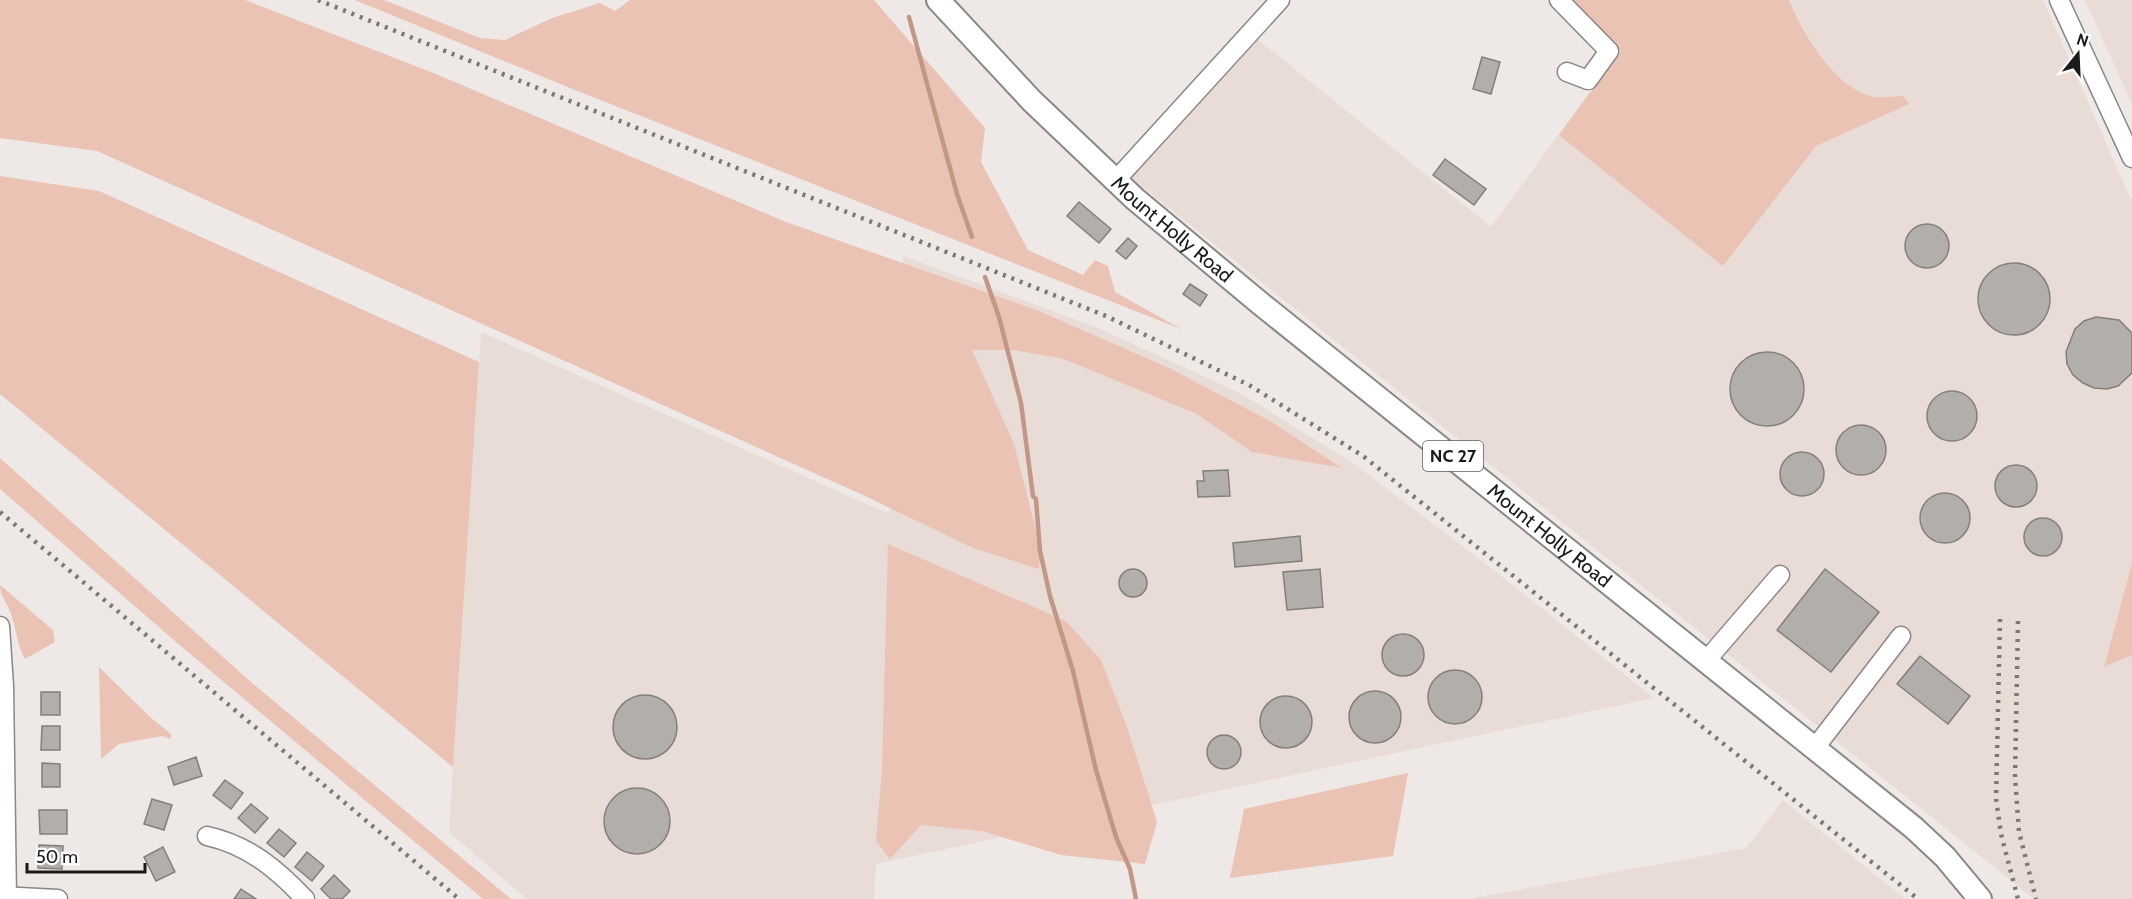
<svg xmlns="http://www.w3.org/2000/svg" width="2132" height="899" viewBox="0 0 2132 899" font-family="Cabin,sans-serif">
  <rect width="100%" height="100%" fill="#eee9e7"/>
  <!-- built -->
  <g fill="#e9dcd7">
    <path d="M 1657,0 L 2043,0 L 2132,202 L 2132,563 L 2104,666 L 2132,655 L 2132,899 L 2034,899 L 1130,177 L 1255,37 L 1491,227 Z"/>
    <path d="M 2085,0 L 2132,0 L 2132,104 Z"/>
    <path d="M 903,256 L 1096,327 L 1240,393 L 1356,465 L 1491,568 L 1654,698 L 876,864 L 874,899 L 527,899 L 449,832 L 481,332 L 889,514 Z"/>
    <path d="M 1783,800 L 1905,899 L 1469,899 L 1746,848 Z"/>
  </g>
  <!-- green -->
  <g fill="#eac3b4">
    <path d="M 0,0 L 245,0 L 431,72 L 786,222 L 1039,311 L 1171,369 L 1270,421 L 1342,468 L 1252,452 L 1197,414 L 1064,359 L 1013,350 L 972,350 L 1014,444 L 1040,546 L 1039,569 L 973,548 L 863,495 L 97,151 L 0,138 Z"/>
    <path d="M 355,0 L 384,0 L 480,38 L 505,40 L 552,18 L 600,3 L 615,11 L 630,0 L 874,0 L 985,128 L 981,162 L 1028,250 L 1083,275 L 1095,260 L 1108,266 L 1115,292 L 1181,329 L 575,90 Z"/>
    <path d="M 1570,0 L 1789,0 C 1802,33 1834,86 1870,96 C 1880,99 1893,96 1903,96 L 1909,104 L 1816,146 L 1723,266 L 1559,135 L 1621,51 Z"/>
    <path d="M 0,176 L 99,191 L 479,362 L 453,767 L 0,394 Z"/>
    <path d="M 0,458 L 251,682 L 511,899 L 483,899 L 176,642 L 0,489 Z"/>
    <path d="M 888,544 L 1066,621 L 1101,660 L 1127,727 L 1157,822 L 1145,864 L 1061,855 L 982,831 L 921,825 L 890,859 L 876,841 L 882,769 Z"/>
    <path d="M 2132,563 L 2132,655 L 2104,667 Z"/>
    <path d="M 0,585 L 53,630 L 55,642 L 25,659 C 17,645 17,632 12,617 C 9,605 0,597 0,585 Z"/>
    <path d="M 99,667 L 150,717 L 171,734 L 171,739 L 162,736 L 119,744 L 101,759 Z"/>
    <path d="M 1408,773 L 1393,856 L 1230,878 L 1244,809 Z"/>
  </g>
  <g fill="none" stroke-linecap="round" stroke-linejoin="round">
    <!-- stream -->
    <g stroke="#c39786" stroke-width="4.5">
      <path d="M 909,17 L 957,194 L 972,237"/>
      <path d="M 985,277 L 999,317 L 1021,403 L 1033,496 L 1036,499 L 1040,551 L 1050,596 L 1073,671 L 1096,770 L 1116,837 L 1130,869 L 1136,899"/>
    </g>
  </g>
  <!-- building -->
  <g fill="#b2aeac" stroke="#837f7d" stroke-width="1.5">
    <path d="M 1482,57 L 1500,62 L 1491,94 L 1473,89 Z"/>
    <path d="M 1445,159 L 1486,189 L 1474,205 L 1433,175 Z"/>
    <path d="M 1079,202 L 1111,229 L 1099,243 L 1067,216 Z"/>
    <circle cx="1927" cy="246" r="22"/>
    <path d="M 1128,238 L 1137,246 L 1126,259 L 1116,251 Z"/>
    <circle cx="2014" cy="299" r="36"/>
    <path d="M 1190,284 L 1207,295 L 1200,306 L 1183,294 Z"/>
    <path d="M 2096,317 L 2119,320 L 2132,333 L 2132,373 L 2118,386 L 2107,389 L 2094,388 L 2083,383 L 2073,375 L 2067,364 L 2066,352 L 2075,329 L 2084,321 Z"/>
    <circle cx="1767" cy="389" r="37"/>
    <circle cx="1952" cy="416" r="25"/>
    <circle cx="1861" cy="450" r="25"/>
    <circle cx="1802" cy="474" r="22"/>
    <circle cx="2016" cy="486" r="21"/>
    <path d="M 1228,470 L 1230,496 L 1198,497 L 1197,481 L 1204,481 L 1203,471 Z"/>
    <circle cx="1945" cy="518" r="25"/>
    <circle cx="2043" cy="537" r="19"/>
    <path d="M 1300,536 L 1302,561 L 1235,567 L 1233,543 Z"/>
    <circle cx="1133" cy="583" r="14"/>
    <path d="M 1320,569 L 1323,607 L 1287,610 L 1283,572 Z"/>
    <path d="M 1825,569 L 1879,612 L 1831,672 L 1777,630 Z"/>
    <circle cx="1403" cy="655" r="21"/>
    <path d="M 1920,656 L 1970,696 L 1948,724 L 1897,684 Z"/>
    <circle cx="1455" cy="697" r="27"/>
    <circle cx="1375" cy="717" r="26"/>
    <rect x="41" y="692" width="19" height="23"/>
    <circle cx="645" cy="727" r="32"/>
    <circle cx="1286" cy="722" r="26"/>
    <path d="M 42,726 L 60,726 L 60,750 L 41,750 Z"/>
    <circle cx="1224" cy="752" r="17"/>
    <path d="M 196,757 L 202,776 L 174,785 L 168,767 Z"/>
    <path d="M 42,763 L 60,764 L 60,787 L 42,787 Z"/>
    <path d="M 225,780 L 243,793 L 231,809 L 213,795 Z"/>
    <circle cx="637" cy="821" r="33"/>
    <path d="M 152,799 L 172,805 L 164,830 L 144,824 Z"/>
    <path d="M 251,804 L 268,818 L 255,833 L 238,818 Z"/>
    <path d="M 39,810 L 67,810 L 67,834 L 40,834 Z"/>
    <path d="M 279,829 L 296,843 L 284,857 L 267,843 Z"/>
    <path d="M 39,845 L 63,846 L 62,869 L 38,868 Z"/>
    <path d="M 163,847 L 175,872 L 156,881 L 144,857 Z"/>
    <path d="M 307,852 L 324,866 L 312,881 L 295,867 Z"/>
    <path d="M 334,875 L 350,891 L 342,899 L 331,899 L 321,889 Z"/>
    <path d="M 241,889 L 256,899 L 234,899 Z"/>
  </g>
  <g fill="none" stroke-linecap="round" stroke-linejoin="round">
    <!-- minor casing -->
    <g stroke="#8b8785" stroke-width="21">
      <g id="minor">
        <path d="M 1559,0 L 1609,51 L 1588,80 L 1567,72"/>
        <path d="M 2059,0 L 2132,158"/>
        <path d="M 1115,181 L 1280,0"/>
        <path d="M 0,626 L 4,686 L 7,899"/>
        <path d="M 1705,662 L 1780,575"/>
        <path d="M 1814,749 L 1901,636"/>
        <path d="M 207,836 C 248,845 277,869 305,899"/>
        <path d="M 0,896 L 58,899"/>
      </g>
    </g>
    <!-- major casing -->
    <g stroke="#8b8785" stroke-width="26">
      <g id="major">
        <path id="s1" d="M 938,0 L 1032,101 L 1135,199 L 1261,304 L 1914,828 L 1945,857 L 1980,899"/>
      </g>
    </g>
    <!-- minor -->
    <use href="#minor" stroke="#fff" stroke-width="18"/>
    <!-- major -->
    <use href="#major" stroke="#fff" stroke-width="22"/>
    <!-- rail -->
    <g stroke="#7b7877" stroke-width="4.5" stroke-dasharray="3 6" stroke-linecap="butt">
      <path d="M 318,0 L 1106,316 L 1249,385 L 1363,456 L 1918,899"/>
      <path d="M 0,512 L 459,899"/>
      <path d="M 2000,619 L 1996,799 L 2001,834 L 2018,899"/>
      <path d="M 2018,621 L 2015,777 L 2019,832 L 2036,899"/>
    </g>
  </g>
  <g text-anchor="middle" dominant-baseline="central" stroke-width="6" stroke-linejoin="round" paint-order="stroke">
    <!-- shield labels -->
    <rect fill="#fff" stroke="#5f5e5e" stroke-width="1.5" x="1423" y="441" width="60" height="30" rx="4.5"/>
    <g font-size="18" font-weight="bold" fill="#1b1919">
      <text x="1453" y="456">NC 27</text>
    </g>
    <!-- street labels -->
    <g font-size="20" fill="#1b1919" stroke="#fff">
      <text stroke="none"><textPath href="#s1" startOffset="328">Mount Holly Road</textPath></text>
      <text stroke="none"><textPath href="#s1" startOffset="814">Mount Holly Road</textPath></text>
    </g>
  </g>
  <!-- north arrow -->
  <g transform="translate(2078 54) rotate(18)" stroke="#ffffff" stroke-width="4.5" paint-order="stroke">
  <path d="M0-4.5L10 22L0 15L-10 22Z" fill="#1b1919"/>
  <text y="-9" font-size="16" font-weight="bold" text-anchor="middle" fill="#1b1919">N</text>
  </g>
  <!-- scale -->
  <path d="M27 863v9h118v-9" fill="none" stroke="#1b1919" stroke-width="3"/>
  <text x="36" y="863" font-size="18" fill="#1b1919" stroke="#ffffff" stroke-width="4.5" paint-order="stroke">50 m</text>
</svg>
